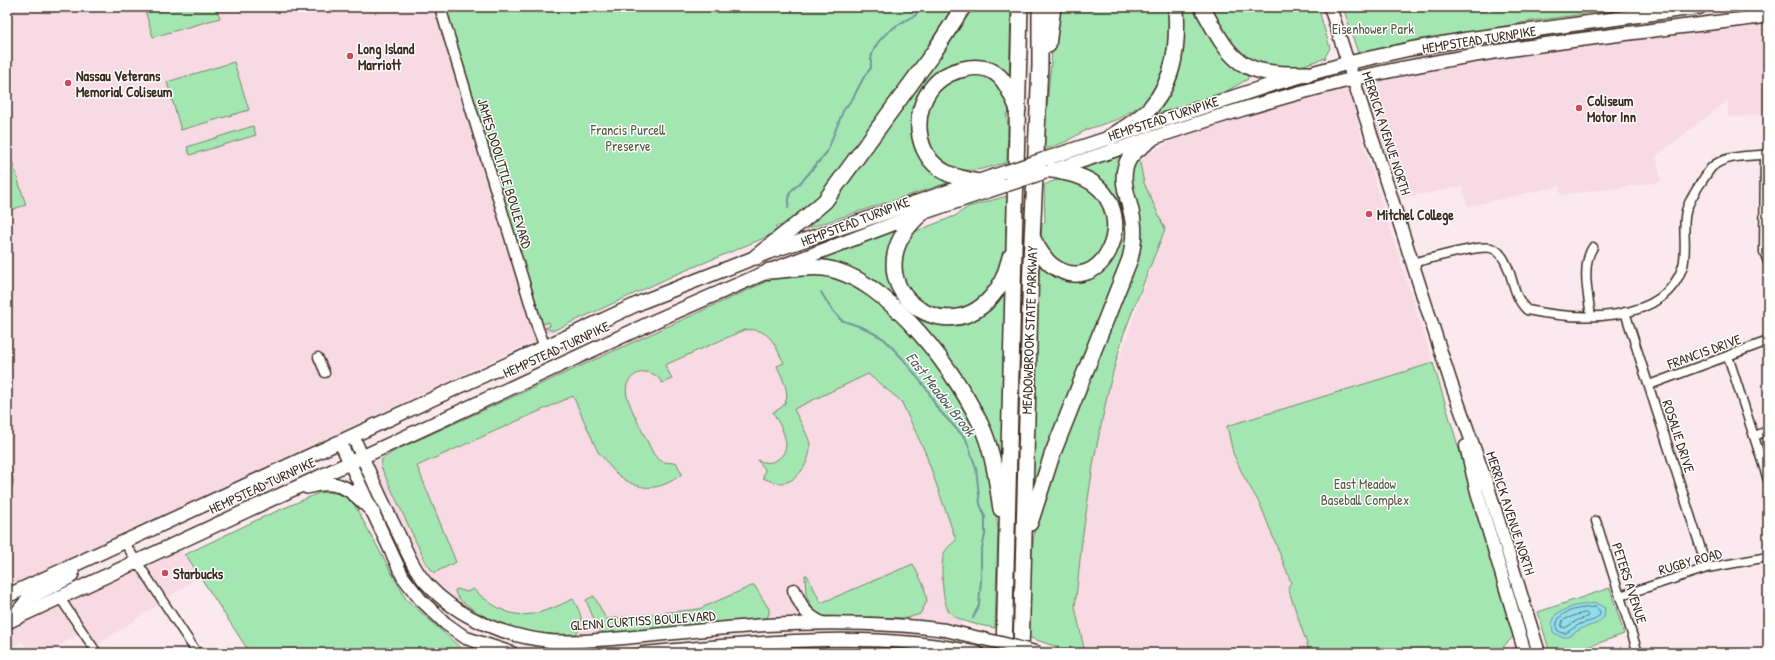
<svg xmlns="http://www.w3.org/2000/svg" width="1775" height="660" viewBox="0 0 1775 660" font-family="'Patrick Hand',sans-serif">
  <rect width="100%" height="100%" fill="#fae9ef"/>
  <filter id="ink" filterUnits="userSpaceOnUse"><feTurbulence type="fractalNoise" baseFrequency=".025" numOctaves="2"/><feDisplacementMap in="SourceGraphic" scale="8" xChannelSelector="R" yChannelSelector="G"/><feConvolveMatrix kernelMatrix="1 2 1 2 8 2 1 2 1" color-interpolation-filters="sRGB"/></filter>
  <g filter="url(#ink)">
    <!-- built -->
    <g fill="#f7dae4">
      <path d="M 7,7 L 452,7 L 551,333 L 68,560 L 69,566 L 7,594 Z"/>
      <path d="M 1768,17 L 1768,113 L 1728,118 L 1728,100 L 1656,156 L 1661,182 L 1561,195 L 1559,186 L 1468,206 L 1462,186 L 1394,200 L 1354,79 Z"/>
      <path d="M 1346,89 L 1349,90 L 1366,153 L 1433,363 L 1227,426 L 1233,453 L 1244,477 L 1260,504 L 1291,582 L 1288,588 L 1310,653 L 1085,653 L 1075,607 L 1082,540 L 1094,459 L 1109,388 L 1165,229 L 1144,183 L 1139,158 L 1196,129 Z"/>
      <path d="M 793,271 L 868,373 L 901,401 L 925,452 L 956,540 L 944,553 L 942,571 L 945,604 L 949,613 L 962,621 L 962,632 L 841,623 L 552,640 L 493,626 L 431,586 L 362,453 L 760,277 Z"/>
      <path d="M 176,543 L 200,576 L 93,648 L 82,631 L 49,653 L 39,653 L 38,651 L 31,653 L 22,641 L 7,651 L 7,622 Z"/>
      <path d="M 902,642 L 949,653 L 760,653 L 760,643 Z"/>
    </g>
    <!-- green -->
    <g fill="#a4e6b1" stroke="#708868">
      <path d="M 144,7 L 216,7 L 220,18 L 153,37 Z"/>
      <path d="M 446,7 L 958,7 L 824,197 L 789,226 L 775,226 L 777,229 L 781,231 L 677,274 L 555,330 L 550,330 L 545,328 L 550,326 L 549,322 L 542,324 L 540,319 Z"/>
      <path d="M 965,7 L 1011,7 L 1009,82 L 953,66 L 914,122 L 951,177 L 947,183 L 802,230 Z"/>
      <path d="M 1056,7 L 1172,7 L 1173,10 L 1164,76 L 1140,111 L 1136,108 L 1119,119 L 1088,129 L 1065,142 L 1043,150 Z"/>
      <path d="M 1181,7 L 1198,7 L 1247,72 L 1248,79 L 1218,96 L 1142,121 L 1152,114 Z"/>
      <path d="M 1208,7 L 1318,7 L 1330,48 L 1325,57 L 1326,58 L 1304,65 L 1284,68 L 1268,68 L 1238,54 Z"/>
      <path d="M 1343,7 L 1636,7 L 1532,21 L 1358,53 Z"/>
      <path d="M 234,62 L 249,110 L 181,130 L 167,82 Z"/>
      <path d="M 959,72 L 991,74 L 1009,100 L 1009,114 L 1006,114 L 1008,125 L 1007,162 C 990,167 975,173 957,169 L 955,172 L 934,159 L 921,125 L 932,92 Z"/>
      <path d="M 253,126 L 256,135 L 190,155 L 187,147 Z"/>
      <path d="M 7,146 L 26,205 L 7,211 Z"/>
      <path d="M 1124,153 L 1131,236 L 1035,492 L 1032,491 L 1037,256 L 1045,264 L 1093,272 L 1118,220 L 1082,173 L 1082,167 Z"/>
      <path d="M 1139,158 L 1144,183 L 1165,229 L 1124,333 L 1109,387 L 1094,459 L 1082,540 L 1075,607 L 1085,653 L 1074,653 L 1028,637 C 1028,593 1030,550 1039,507 L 1135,257 L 1127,180 L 1135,159 Z"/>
      <path d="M 1056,180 L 1064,180 L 1089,184 L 1110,211 L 1110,242 L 1089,267 L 1072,269 L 1056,264 L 1041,239 L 1042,223 L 1045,223 L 1044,185 Z"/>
      <path d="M 1007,196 L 1005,260 L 994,290 L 963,312 L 925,308 L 899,278 L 906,235 L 955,216 L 968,207 Z"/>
      <path d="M 899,228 L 899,233 L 891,250 L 920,314 L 979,313 L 996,301 L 1005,289 L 1007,321 L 1002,470 L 992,443 L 901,307 L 823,264 L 827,255 Z"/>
      <path d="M 821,275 L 858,283 L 936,357 L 972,420 L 985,455 L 994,495 L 998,529 L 995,628 C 980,625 963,623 951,614 C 942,607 940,565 944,554 C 945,549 952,544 956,540 L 925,452 L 901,401 L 868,374 L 794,409 C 798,418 810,438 810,445 C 811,459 800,478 787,482 C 779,485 770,481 763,478 L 765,469 L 757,460 C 764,463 771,464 778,459 C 795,447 780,426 773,412 C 797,403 784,383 777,366 L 784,363 C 774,344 770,327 744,330 L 665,365 L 672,379 L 662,383 C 651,362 621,374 627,396 C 632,413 645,436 653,453 C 659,462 666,464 676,462 L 682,474 C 659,492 638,492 616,473 C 609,467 605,458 598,452 L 573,396 L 417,466 L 456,562 L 434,573 L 426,563 L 381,467 L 382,459 L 396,450 L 772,279 Z"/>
      <path d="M 1433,363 L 1515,635 L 1497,653 L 1310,653 L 1288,588 L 1291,582 L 1260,504 L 1244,477 L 1233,453 L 1227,426 Z"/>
      <path d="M 7,470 C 16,476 15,486 7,492 Z"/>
      <path d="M 327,492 C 339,493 346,496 354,504 L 406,599 L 463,650 L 472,653 L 250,653 L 186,555 L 184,555 L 261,518 L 319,493 Z"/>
      <path d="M 913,564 L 924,586 L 927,601 L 920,614 L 907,618 L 816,616 L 806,595 L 805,575 L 807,575 L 821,603 Z"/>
      <path d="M 754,585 L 769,609 L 769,614 L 764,623 L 607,634 L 598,629 L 586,600 L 594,596 L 606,619 L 699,609 Z"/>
      <path d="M 1610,588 L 1624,634 L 1571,653 L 1550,653 L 1538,612 Z"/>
      <path d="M 457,589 L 467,592 L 473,589 C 511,623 529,620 573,599 C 580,612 586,622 576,634 C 536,636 500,630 468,606 C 463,602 455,597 455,590 Z"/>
    </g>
    <!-- water -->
    <path fill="#90dfee" stroke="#6e979b" d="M 1596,603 L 1605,608 L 1604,617 L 1596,624 L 1582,628 L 1568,637 L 1561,637 L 1553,632 L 1552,623 L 1556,614 L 1574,606 Z"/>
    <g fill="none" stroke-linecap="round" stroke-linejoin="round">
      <!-- shore -->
      <g stroke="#5d7271" stroke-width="1">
        <path d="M 1595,607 L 1600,611 L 1600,615 L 1594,620 L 1580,624 L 1566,633 L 1562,633 L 1557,630 C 1553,610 1581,608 1595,607 Z"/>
        <path d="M 1586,613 L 1588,615 L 1587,617 L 1578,620 L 1565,628 L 1561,627 L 1563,620 L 1576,615 Z"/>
      </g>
      <!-- stream -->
      <g stroke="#6e979b" stroke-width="2">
        <path d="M 788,208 L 790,192 L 804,179 L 827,152 L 843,111 L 853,98 L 865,75 L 871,68 C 868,41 895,25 916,15 L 918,7"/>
        <path d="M 821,292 L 830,307 L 841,320 L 864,328 L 884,339 L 903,359 L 928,391 L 937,408 L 966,439 L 976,468 L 980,504 L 985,517 L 985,535 L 981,553 L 981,580 L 979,605 L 973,618"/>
      </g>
      <!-- minor casing -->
      <g stroke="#3b2a1e" stroke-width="11">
        <g id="minor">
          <path d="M 1765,155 L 1764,252 L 1768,262"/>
          <path d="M 1412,263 C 1429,259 1478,245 1491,248 C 1500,250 1505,260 1508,268 C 1514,283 1515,299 1527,310 C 1576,320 1664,326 1683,266 C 1687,250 1683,233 1685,217 C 1686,205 1694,194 1700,184 C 1704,179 1708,171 1712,167 C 1726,154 1751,157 1768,154"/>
          <path d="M 1625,312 L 1707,568"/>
          <path d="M 1591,316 C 1588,295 1581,265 1593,247"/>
          <path d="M 1728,356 L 1768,480"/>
          <path d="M 318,357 L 325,373"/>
          <path d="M 1649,385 L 1768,341"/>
          <path d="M 1754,436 L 1768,431"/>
          <path d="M 1596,521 L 1638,653"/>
          <path d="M 124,542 L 197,653"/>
          <path d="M 1620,596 L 1707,568 L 1768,557"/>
          <path d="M 60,598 L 97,653"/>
        </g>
      </g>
      <!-- tertiary casing -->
      <g stroke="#3b2a1e" stroke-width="13">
        <path id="tertiary" d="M 440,7 L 538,329 L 545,347"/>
      </g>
      <!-- secondary casing -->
      <g stroke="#3b2a1e" stroke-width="15">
        <g id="secondary">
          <path d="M 1330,7 L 1451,383 L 1489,490 L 1539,653"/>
          <path d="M 353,436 C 368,470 383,503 399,535 C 407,552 414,570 427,584 C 458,618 504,636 549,641 C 569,643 592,640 612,639 C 663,635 715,628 766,625 C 826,622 886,622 945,630"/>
          <path d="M 340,442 L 403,577 L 420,599 L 445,623 L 466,638 L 512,653"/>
          <path d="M 1466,446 L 1477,492 L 1525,653"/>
          <path d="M 794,590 C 802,607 804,614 822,623"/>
          <path d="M 643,653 C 753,643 870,629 978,653"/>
        </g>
      </g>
      <!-- primary casing -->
      <g stroke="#3b2a1e" stroke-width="16">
        <g id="primary">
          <path d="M 1045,159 L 1273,84 L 1348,63 L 1410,49 L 1468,39 L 1700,7"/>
          <path d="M 1051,171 C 1154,138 1260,100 1366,76 C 1498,47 1634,33 1768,16"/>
          <path d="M 307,487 C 338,477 352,490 373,512"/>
          <path d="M 7,596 L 644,301 L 769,252 L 1006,172"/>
          <path d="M 11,620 L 29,598 L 70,577 L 72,574 L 72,566"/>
          <path d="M 7,622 L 657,320 L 769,271 L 922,213 L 1006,185"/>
        </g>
      </g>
      <!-- motorway casing -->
      <g stroke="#3b2a1e" stroke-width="18">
        <g id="motorway">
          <path d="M 1202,7 C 1233,65 1240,75 1308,74"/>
          <path d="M 1048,45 L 1053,7"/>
          <path d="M 1109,138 C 1123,129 1139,120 1151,107 C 1176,78 1178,43 1176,7"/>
          <path d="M 978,182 C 967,179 955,178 945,172 C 914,155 911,110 934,85 C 943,75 956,70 969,68 C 980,66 992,69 1000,77 C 1008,85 1013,99 1018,109"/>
          <path d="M 922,213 C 845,279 946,361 996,291 C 1004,281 1007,268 1010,257"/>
          <path d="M 1033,239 C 1038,248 1044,260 1053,266 C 1101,300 1141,218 1093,183 C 1081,175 1067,173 1053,170"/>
          <path d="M 756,257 L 804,219 L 825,201 L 934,52 L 963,7"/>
          <path d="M 769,271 C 786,270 808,266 824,268 C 887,276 961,377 984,432 C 994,457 997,483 1001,509"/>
          <path d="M 1030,523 L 1052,455 L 1130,259 C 1133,247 1135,235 1133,222 C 1131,200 1116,179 1130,157 C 1135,150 1145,144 1151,139"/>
          <path d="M 1004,653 L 1020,7"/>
          <path d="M 1021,653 L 1031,262 L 1040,66 L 1040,7"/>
        </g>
      </g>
      <!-- minor -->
      <use href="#minor" stroke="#fff" stroke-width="8"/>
      <!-- tertiary -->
      <use href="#tertiary" stroke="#fff" stroke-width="10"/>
      <!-- secondary -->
      <use href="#secondary" stroke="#fff" stroke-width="12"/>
      <!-- primary -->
      <use href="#primary" stroke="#fff" stroke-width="13"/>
      <!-- motorway -->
      <use href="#motorway" stroke="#fff" stroke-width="15"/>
      <!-- secondary-bridge casing -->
      <g stroke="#3b2a1e" stroke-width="15" stroke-linecap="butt">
        <path id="secondary-bridge" d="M 945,630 L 1001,643 L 1039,653"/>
      </g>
      <!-- primary-bridge casing -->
      <g stroke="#3b2a1e" stroke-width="16" stroke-linecap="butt">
        <g id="primary-bridge">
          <path d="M 1006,172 L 1045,159"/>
          <path d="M 1006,185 L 1045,172"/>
        </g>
      </g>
      <!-- secondary-bridge -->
      <use href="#secondary-bridge" stroke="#fff" stroke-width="12"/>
      <!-- primary-bridge -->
      <use href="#primary-bridge" stroke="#fff" stroke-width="13"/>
    </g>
  </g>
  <!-- markers -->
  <g fill="#d1495b" stroke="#fff" stroke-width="1.5">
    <circle cx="350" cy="56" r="4"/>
    <circle cx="68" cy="83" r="4"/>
    <circle cx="1579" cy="108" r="4"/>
    <circle cx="1369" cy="214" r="4"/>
    <circle cx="165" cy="573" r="4"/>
  </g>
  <g text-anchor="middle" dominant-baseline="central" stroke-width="3" stroke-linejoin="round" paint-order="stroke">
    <!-- park labels -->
    <g font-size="14" fill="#555943" stroke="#fff">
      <text x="1373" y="28">Eisenhower Park</text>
      <text x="628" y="129">Francis Purcell<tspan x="628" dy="16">Preserve</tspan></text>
      <text x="1365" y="483">East Meadow<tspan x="1365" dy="16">Baseball Complex</tspan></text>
    </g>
    <!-- street labels -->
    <g font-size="14" fill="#3b2a1e" stroke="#fff">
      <text transform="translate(1479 39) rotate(-9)">HEMPSTEAD TURNPIKE</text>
      <text transform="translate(1163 118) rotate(-18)">HEMPSTEAD TURNPIKE</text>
      <text transform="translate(1387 133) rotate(72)">MERRICK AVENUE NORTH</text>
      <text transform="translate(505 173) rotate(73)">JAMES DOOLITTLE BOULEVARD</text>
      <text transform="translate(855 221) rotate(-21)">HEMPSTEAD TURNPIKE</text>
      <text transform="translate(1029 330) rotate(-88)">MEADOWBROOK STATE PARKWAY</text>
      <text transform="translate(556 349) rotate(-25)">HEMPSTEAD TURNPIKE</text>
      <text transform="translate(1704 351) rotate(-20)">FRANCIS DRIVE</text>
      <text transform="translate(1679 436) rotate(72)">ROSALIE DRIVE</text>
      <text transform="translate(262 485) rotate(-25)">HEMPSTEAD TURNPIKE</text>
      <text transform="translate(1511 513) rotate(72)">MERRICK AVENUE NORTH</text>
      <text transform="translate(1690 561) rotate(-16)">RUGBY ROAD</text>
      <text transform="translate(1630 583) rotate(72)">PETERS AVENUE</text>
      <text transform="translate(643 620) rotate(-4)">GLENN CURTISS BOULEVARD</text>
    </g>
    <!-- poi labels -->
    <g font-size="14" font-weight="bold" fill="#3b2a1e" stroke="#fff" text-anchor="start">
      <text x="358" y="48">Long Island<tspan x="358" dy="16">Marriott</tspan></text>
      <text x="76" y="75">Nassau Veterans<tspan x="76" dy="16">Memorial Coliseum</tspan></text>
      <text x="1587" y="100">Coliseum<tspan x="1587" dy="16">Motor Inn</tspan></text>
      <text x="1377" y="214">Mitchel College</text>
      <text x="173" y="573">Starbucks</text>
    </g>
    <!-- water labels -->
    <g font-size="15" font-style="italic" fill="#54605c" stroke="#fff">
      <text transform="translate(941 394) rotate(52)">East Meadow Brook</text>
    </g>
  </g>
  <!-- margin -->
  <rect width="1775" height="660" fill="none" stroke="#fff" stroke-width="24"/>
  <rect x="12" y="12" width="1751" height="636" fill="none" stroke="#3b2a1e" stroke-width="1.5" filter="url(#ink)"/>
</svg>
